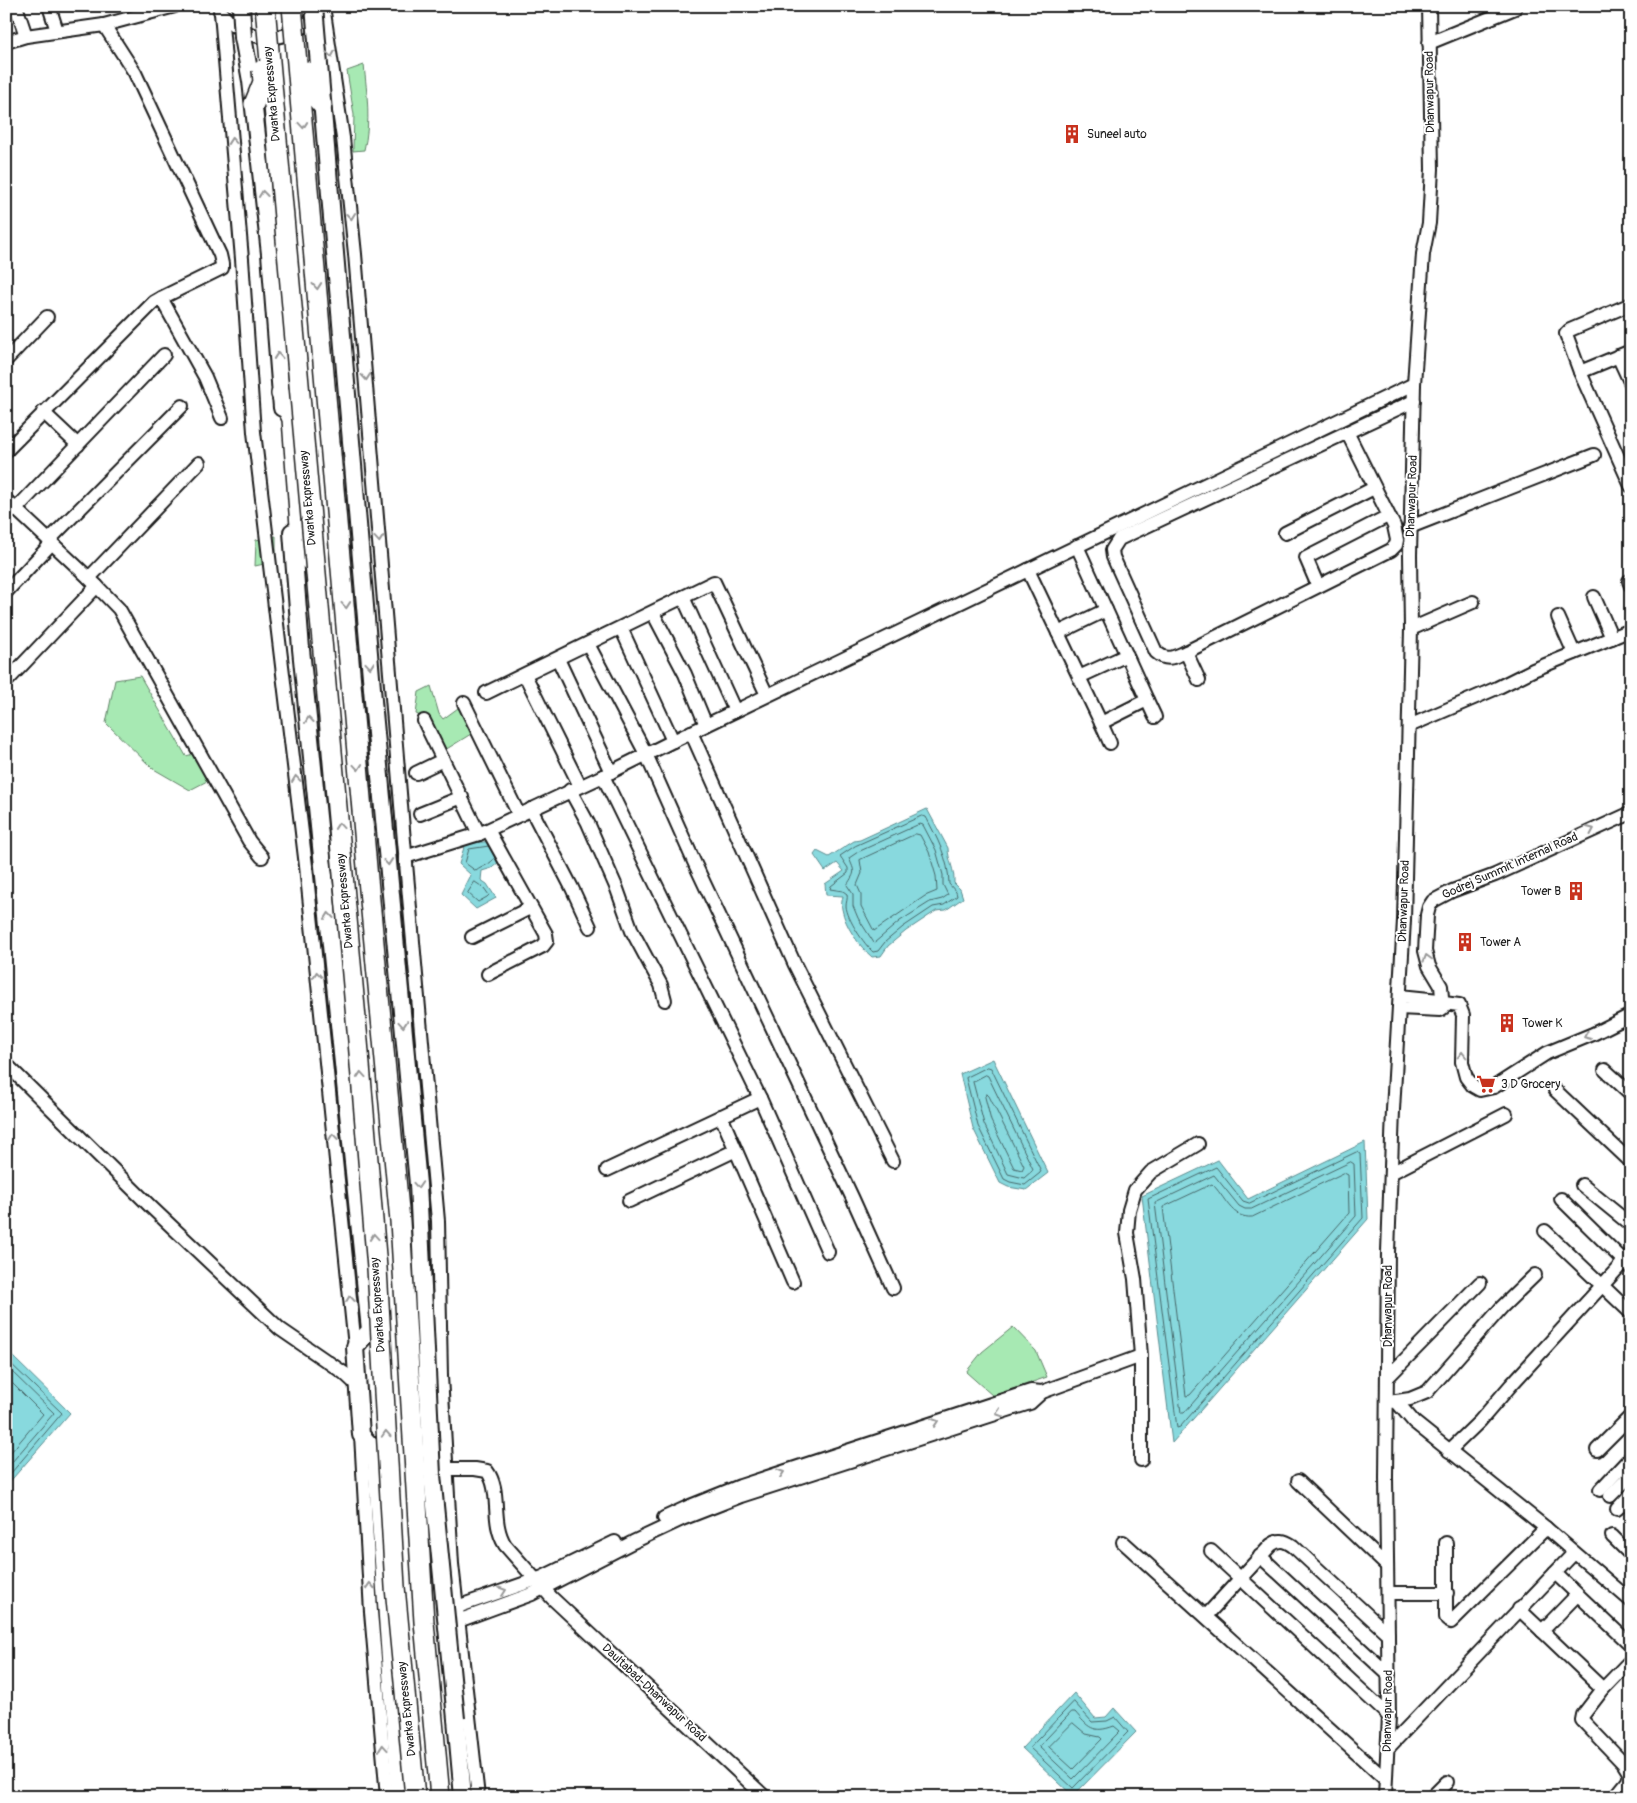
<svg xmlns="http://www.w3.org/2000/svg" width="1637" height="1803" viewBox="0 0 1637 1803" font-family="Pangolin,sans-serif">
  <rect width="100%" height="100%" fill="#fff"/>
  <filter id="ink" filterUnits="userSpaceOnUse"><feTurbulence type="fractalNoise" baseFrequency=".02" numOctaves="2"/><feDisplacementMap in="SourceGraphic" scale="10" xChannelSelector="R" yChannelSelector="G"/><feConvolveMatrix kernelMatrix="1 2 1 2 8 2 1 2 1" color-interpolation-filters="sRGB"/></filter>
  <g filter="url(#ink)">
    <!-- green -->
    <g fill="#a7e9b3" stroke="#628268">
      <path d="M 364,65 C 367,94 371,122 364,150 L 353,151 L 354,115 L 347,71 Z"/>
      <path d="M 276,536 L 276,552 L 273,562 L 255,566 L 256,540 Z"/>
      <path d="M 140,676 L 186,756 L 197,753 L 209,780 L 190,790 L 152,768 L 106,723 L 115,680 Z"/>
      <path d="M 431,686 L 439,714 L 443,719 L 469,700 L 479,729 L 445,750 L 425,718 L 416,714 L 419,692 Z"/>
      <path d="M 1013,1327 L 1036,1351 L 1047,1377 L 993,1396 L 966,1372 L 982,1352 Z"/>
    </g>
    <!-- water -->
    <g fill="#88d9de" stroke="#5d8d90">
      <path d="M 927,809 L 948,848 C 948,860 955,870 954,883 L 960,889 L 963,898 L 946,910 L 936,911 L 906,931 L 888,946 L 881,956 L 872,957 C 859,946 845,926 842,909 C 841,905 842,900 843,896 L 826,895 L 825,884 L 844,871 L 837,863 L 825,871 L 814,855 L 817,851 L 829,857 L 854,841 L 860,840 Z"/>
      <path d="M 492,841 L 501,860 L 492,868 L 482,871 L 481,880 L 487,884 L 496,898 L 476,909 L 461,895 L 471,875 L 459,864 L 465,844 Z"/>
      <path d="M 993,1059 L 1048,1173 L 1026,1190 L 1008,1187 L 1000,1183 L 973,1128 L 960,1074 Z"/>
      <path d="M 1365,1142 L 1368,1219 L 1172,1443 L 1142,1196 L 1218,1160 L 1248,1199 Z"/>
      <path d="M 6,1353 L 11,1355 L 70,1413 L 6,1486 Z"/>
      <path d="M 1074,1693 L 1095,1718 L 1106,1717 L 1114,1708 L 1136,1732 L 1073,1796 L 1022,1748 Z"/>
    </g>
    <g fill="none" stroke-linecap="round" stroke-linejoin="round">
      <!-- shore -->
      <g stroke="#47686a" stroke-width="1">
        <path d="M 922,816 L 926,817 C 937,838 949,860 949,884 L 956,892 L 957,896 L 944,905 L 933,907 L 903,927 L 885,942 L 878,951 L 873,952 C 864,944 847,919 846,906 C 846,902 848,899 847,894 L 843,891 L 830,889 L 831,886 L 848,873 L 848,868 L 840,856 L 855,846 Z"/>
        <path d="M 920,824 L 923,825 L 936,850 L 943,875 L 943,885 L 948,895 L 942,899 L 930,902 L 900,921 L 874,943 L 858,918 L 853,906 L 853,894 L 847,885 C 856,871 855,873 849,858 L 858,852 Z"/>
        <path d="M 916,834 L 920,835 L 929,852 L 936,876 L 937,891 L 925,896 L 874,931 L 861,906 L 861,894 L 857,885 L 862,873 L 860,860 Z"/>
        <path d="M 489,846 L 469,849 L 465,863 L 476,871 C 482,866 491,865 495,857"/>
        <path d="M 475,882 L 484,888 L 489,895 L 487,897 L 478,902 L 468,893 Z"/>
        <path d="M 988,1067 L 991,1068 L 1041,1171 L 1040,1173 L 1025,1185 L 1010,1182 L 1004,1179 L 978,1126 L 966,1078 Z"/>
        <path d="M 986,1075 L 988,1076 L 1033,1169 L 1032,1171 L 1024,1178 L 1008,1174 L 984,1124 L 973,1082 Z"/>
        <path d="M 987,1094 L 989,1096 L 1024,1166 L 1022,1170 L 1014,1168 L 991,1121 L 985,1097 Z"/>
        <path d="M 1357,1152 L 1360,1154 L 1363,1218 L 1180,1427 L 1177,1428 L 1148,1199 L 1216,1167 L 1243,1201 L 1249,1203 Z"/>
        <path d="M 1351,1162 L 1354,1164 L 1356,1216 L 1184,1413 L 1181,1413 L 1155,1203 L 1214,1175 L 1239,1206 L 1245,1209 L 1251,1209 Z"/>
        <path d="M 1344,1173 L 1348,1175 L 1349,1213 L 1190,1395 L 1186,1396 L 1163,1207 L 1212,1184 C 1225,1196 1231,1219 1252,1217 Z"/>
        <path d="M 6,1359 L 62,1413 L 6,1479"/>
        <path d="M 6,1366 L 54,1413 L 6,1469"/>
        <path d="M 6,1377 L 43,1414 L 6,1458"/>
        <path d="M 1074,1702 L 1092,1722 L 1107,1721 L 1115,1717 L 1128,1732 L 1073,1788 L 1030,1748 Z"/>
        <path d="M 1072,1712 L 1075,1712 C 1088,1727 1093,1734 1114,1726 L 1120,1731 L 1073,1779 L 1039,1747 Z"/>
        <path d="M 1073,1723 L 1086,1734 L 1100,1737 L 1102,1739 L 1073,1769 L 1049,1747 Z"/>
      </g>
      <!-- minor casing -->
      <g stroke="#1c1c1c" stroke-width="16">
        <g id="minor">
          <path d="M 16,6 L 26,36"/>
          <path d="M 49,6 L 57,31"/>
          <path d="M 323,6 L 343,138 L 355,254 L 404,841 L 438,1221 L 441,1376 L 452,1564 L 478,1797"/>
          <path d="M 220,11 C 243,45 295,47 318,11"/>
          <path d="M 221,13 L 242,259 L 254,432 L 306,866 L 355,1347"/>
          <path d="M 6,42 L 26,36 L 104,25 L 175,6"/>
          <path d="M 1429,43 L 1515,8"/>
          <path d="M 161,298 L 205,377 L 222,418"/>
          <path d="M 1631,304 L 1570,330 L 1566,334 L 1580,372 L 1631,486"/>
          <path d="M 1618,356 L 1631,384"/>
          <path d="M 6,360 L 47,317"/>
          <path d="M 1580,372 L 1631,351"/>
          <path d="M 43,412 L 78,445"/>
          <path d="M 6,451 L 154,302 L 161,298 L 222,268 L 222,264 L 220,255 L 135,73 L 104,25"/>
          <path d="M 6,500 L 89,578 L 119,609 L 249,841 L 262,857"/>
          <path d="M 16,509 L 164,355"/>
          <path d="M 1410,527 L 1594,455"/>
          <path d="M 1285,533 L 1374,488"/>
          <path d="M 49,540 L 182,406"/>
          <path d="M 1028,570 L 1101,723 L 1147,700 L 1077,546"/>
          <path d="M 89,578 L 199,463"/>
          <path d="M 1629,581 L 1631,586"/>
          <path d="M 1318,586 L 1306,558 L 1388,516"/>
          <path d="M 6,592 L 52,543"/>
          <path d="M 683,597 L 735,711"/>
          <path d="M 1594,597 L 1612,638"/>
          <path d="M 653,613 L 685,674 L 706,725"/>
          <path d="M 1558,617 L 1574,653"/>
          <path d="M 621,628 L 673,741"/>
          <path d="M 1411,629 L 1473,602"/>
          <path d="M 1058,633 L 1106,610"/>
          <path d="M 588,644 L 646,754 L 695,864 L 852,1197 L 893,1288"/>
          <path d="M 1186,652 C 1174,657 1167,662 1156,652 L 1113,557 L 1112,550 L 1119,539 L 1414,401"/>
          <path d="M 558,659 L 611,772"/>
          <path d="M 525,675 L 580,786"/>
          <path d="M 1079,677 L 1127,655"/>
          <path d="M 1199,680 L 1186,652 L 1391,550 L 1396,545 L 1397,540 L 1394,526 L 1347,432"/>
          <path d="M 6,682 L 97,586"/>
          <path d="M 486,693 L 714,582 L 767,695"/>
          <path d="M 1147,700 L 1155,717"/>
          <path d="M 464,703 L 519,815"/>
          <path d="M 424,721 L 479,834"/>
          <path d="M 1101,723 L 1110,743"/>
          <path d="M 1409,726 L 1497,688 L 1533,670 L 1631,630"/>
          <path d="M 691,732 L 795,965 L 893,1161"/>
          <path d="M 416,773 L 443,760"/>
          <path d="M 603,776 L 760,1098 L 828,1252"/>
          <path d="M 570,790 L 588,823 L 617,889 L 632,931 L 661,985 L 665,1000"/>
          <path d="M 531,809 L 572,888 L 590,927"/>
          <path d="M 420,814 L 462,797"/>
          <path d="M 405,857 L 479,834 L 603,776 L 673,741 L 1414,384"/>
          <path d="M 472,937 L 530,908"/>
          <path d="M 488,974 L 543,946 L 547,941 L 546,934 L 488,830"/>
          <path d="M 1400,996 L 1439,1000 L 1444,1003 L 1459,1005 L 1463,1015 L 1462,1062 L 1466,1077 L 1473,1086 L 1480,1090 L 1494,1087 L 1547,1053 L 1593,1034 L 1631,1015"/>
          <path d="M 1399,1008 L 1440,1010 L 1443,1008 L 1441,986 L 1429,966 L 1425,951 L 1427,915 L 1429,907 L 1433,901 L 1452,891 L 1495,875 L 1631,813"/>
          <path d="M 6,1064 L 151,1207 L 280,1329 L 344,1373 L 358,1386"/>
          <path d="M 1605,1070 L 1631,1094"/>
          <path d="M 1555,1090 L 1631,1162"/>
          <path d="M 721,1116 L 793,1282"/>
          <path d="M 607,1170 L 760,1098"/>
          <path d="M 1391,1173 L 1506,1114"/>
          <path d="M 1582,1185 L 1631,1225"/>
          <path d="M 1561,1199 L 1631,1268"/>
          <path d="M 629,1201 L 734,1151"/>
          <path d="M 1545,1231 L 1631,1313"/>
          <path d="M 1387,1378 L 1480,1283"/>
          <path d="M 1396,1401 L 1414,1422 L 1546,1528 L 1631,1601"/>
          <path d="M 1390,1402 L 1410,1399 L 1427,1392 L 1502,1307 L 1535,1275"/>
          <path d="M 361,1435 L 371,1612 L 387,1797"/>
          <path d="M 1597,1450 L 1631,1416"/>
          <path d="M 1449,1451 L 1480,1421 L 1511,1385 L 1631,1254"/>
          <path d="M 1141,1460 L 1141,1356 L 1135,1279 L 1127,1233 L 1129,1210 L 1135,1190 L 1151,1172 L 1198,1144"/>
          <path d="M 446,1469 L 475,1469 L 487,1471 C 502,1491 490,1521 505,1545 L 552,1598 L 765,1797"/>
          <path d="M 1298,1481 L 1387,1566"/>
          <path d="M 1600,1490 L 1631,1457"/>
          <path d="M 1610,1496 L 1631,1475"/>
          <path d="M 1617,1509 L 1631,1494"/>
          <path d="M 664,1518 L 690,1506 L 740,1486 L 1031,1391 L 1042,1392"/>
          <path d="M 1612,1536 L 1631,1555"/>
          <path d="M 1123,1542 L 1385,1779"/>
          <path d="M 1446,1543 L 1446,1617 L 1447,1620 L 1451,1622 L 1546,1528"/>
          <path d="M 1211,1551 L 1389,1716"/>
          <path d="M 1260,1556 L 1389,1675"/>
          <path d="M 1555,1573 L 1631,1645"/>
          <path d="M 1388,1593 L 1447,1593"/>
          <path d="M 457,1607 L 543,1577 L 615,1542"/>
          <path d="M 1519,1609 L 1603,1689"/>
          <path d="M 1206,1616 L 1271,1545 C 1279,1539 1284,1540 1293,1546 L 1388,1634"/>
          <path d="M 458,1621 L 532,1594 L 633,1542 L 682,1519 L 741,1496 L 1030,1403 L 1042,1392 L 1141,1356"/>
          <path d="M 1542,1631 L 1577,1595"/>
          <path d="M 1388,1748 L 1574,1553"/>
          <path d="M 1385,1797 L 1389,1716 L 1386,1478 L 1388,1252 L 1393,1110 L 1404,920 L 1411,629 L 1410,555 L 1414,384 L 1423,254 L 1429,223 L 1432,169 L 1429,6"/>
          <path d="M 1432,1797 L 1447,1782"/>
          <path d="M 1615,1797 L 1628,1781 L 1630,1774 L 1623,1763 L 1582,1720 L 1583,1715 L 1603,1689 L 1631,1660"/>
        </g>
      </g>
      <!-- major casing -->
      <g stroke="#1c1c1c" stroke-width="20">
        <g id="major">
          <path d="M 243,37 L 251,81 L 270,254 L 282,408"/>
          <path d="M 292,532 L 301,649 L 370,1330 L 355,1347 L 361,1435 L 375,1450 L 400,1797"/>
          <path d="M 456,1719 L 463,1797"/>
        </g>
      </g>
      <!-- highway casing -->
      <g stroke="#1c1c1c" stroke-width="22">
        <g id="highway">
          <path d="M 339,385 L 348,535 L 343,562"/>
          <path d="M 281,394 L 292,419 L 301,539 L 303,553 L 314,565"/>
        </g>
      </g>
      <!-- minor -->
      <use href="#minor" stroke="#fff" stroke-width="12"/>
      <!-- major -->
      <use href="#major" stroke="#fff" stroke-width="16"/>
      <!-- highway -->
      <use href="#highway" stroke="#fff" stroke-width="19"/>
      <!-- major-bridge casing -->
      <g stroke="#1c1c1c" stroke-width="20" stroke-linecap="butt">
        <g id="major-bridge">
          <path d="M 241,6 L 243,37"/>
          <path d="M 314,6 L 374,712 L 418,1184 L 432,1475 L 456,1719"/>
        </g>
      </g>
      <!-- highway-bridge casing -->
      <g stroke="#1c1c1c" stroke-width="22" stroke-linecap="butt">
        <g id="highway-bridge">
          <path d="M 265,6 L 358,1041 L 377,1268 L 395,1587 L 415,1797"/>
          <path d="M 292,6 L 368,879 L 400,1221 L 424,1622 L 440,1797"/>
          <path d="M 308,72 L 309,90 L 322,105"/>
          <path d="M 254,104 L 263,82 L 262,70"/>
        </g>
      </g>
      <!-- major-bridge -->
      <use href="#major-bridge" stroke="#fff" stroke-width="16"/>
      <!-- highway-bridge -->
      <use href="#highway-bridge" stroke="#fff" stroke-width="19"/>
    </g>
    <!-- one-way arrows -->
    <defs><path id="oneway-chevron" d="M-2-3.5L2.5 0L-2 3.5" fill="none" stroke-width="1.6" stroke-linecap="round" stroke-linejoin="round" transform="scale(1.25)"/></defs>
    <g stroke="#999">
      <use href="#oneway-chevron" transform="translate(331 54) rotate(81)"/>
      <use href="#oneway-chevron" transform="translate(303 125) rotate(85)"/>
      <use href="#oneway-chevron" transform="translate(232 141) rotate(-95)"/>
      <use href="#oneway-chevron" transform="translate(263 194) rotate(-96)"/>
      <use href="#oneway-chevron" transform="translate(351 216) rotate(84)"/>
      <use href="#oneway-chevron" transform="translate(317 286) rotate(85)"/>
      <use href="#oneway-chevron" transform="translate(278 356) rotate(-95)"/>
      <use href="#oneway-chevron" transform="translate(366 377) rotate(85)"/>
      <use href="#oneway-chevron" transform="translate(379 539) rotate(85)"/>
      <use href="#oneway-chevron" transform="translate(346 605) rotate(85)"/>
      <use href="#oneway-chevron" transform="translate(370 665) rotate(85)"/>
      <use href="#oneway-chevron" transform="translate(309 720) rotate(-96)"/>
      <use href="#oneway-chevron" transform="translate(358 767) rotate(85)"/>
      <use href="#oneway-chevron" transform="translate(296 779) rotate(-97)"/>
      <use href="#oneway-chevron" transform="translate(339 826) rotate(-95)"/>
      <use href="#oneway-chevron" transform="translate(1591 830) rotate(-24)"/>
      <use href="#oneway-chevron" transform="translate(388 862) rotate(85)"/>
      <use href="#oneway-chevron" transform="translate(329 916) rotate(-96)"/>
      <use href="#oneway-chevron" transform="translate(1427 958) rotate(-106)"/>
      <use href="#oneway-chevron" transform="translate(317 975) rotate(-96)"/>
      <use href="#oneway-chevron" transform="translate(403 1024) rotate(85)"/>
      <use href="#oneway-chevron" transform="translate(1587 1036) rotate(157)"/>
      <use href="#oneway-chevron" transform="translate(1462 1055) rotate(-90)"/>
      <use href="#oneway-chevron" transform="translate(361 1075) rotate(-95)"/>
      <use href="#oneway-chevron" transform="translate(333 1137) rotate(-96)"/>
      <use href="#oneway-chevron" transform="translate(418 1185) rotate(86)"/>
      <use href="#oneway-chevron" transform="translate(374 1237) rotate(-95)"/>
      <use href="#oneway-chevron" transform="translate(350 1299) rotate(-96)"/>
      <use href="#oneway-chevron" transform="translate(999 1413) rotate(162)"/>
      <use href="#oneway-chevron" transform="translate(935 1422) rotate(-18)"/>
      <use href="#oneway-chevron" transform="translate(386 1434) rotate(-93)"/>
      <use href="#oneway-chevron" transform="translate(781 1473) rotate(-18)"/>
      <use href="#oneway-chevron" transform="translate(370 1586) rotate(-93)"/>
      <use href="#oneway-chevron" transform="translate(503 1591) rotate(-19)"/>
      <use href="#oneway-chevron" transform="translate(383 1748) rotate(-95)"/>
    </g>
  </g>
  <!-- icons -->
  <defs>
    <g id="building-bare" transform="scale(1.5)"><path d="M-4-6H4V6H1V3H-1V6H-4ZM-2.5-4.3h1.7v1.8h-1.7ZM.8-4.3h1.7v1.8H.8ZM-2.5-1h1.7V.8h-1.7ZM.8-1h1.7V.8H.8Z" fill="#c8321e" stroke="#fff" stroke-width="2.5" paint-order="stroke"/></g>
    <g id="supermarket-bare" transform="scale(1.5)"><path d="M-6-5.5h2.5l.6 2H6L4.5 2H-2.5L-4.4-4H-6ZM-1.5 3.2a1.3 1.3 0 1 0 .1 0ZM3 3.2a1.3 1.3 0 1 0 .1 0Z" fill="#c8321e" stroke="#fff" stroke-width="2.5" paint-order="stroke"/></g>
  </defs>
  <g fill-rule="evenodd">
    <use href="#building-bare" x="1072" y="134"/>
    <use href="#building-bare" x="1576" y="891"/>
    <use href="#building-bare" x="1465" y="942"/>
    <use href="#building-bare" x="1507" y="1023"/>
    <use href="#supermarket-bare" x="1486" y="1084"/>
  </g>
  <g text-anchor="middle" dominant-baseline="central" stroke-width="4" stroke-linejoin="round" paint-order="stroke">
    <!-- street labels -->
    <g font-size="12" fill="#1c1c1c" stroke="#fff">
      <text transform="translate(1430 92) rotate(-91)">Dhanwapur Road</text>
      <text transform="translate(272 94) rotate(-95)">Dwarka Expressway</text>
      <text transform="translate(1412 496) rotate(-88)">Dhanwapur Road</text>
      <text transform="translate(308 498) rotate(-95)">Dwarka Expressway</text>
      <text transform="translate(1510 866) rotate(-24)">Godrej Summit Internal Road</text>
      <text transform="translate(345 901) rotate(-95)">Dwarka Expressway</text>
      <text transform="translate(1404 901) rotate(-88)">Dhanwapur Road</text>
      <text transform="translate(378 1305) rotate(-94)">Dwarka Expressway</text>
      <text transform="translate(1388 1306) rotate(-90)">Dhanwapur Road</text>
      <text transform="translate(654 1693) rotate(43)">Daultabad-Dhanwapur Road</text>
      <text transform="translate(407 1709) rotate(-96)">Dwarka Expressway</text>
      <text transform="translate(1388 1711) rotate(-89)">Dhanwapur Road</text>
    </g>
    <!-- poi labels -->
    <g font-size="12" fill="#1c1c1c" stroke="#fff" text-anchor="start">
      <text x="1087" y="134">Suneel auto</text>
      <text x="1561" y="891" text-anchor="end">Tower B</text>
      <text x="1480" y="942">Tower A</text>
      <text x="1522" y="1023">Tower K</text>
      <text x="1501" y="1084">3 D Grocery</text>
    </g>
  </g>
  <!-- margin -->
  <rect width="1637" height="1803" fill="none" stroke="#fff" stroke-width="25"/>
  <rect x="12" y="12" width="1612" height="1778" fill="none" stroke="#1c1c1c" stroke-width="2" filter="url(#ink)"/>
</svg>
